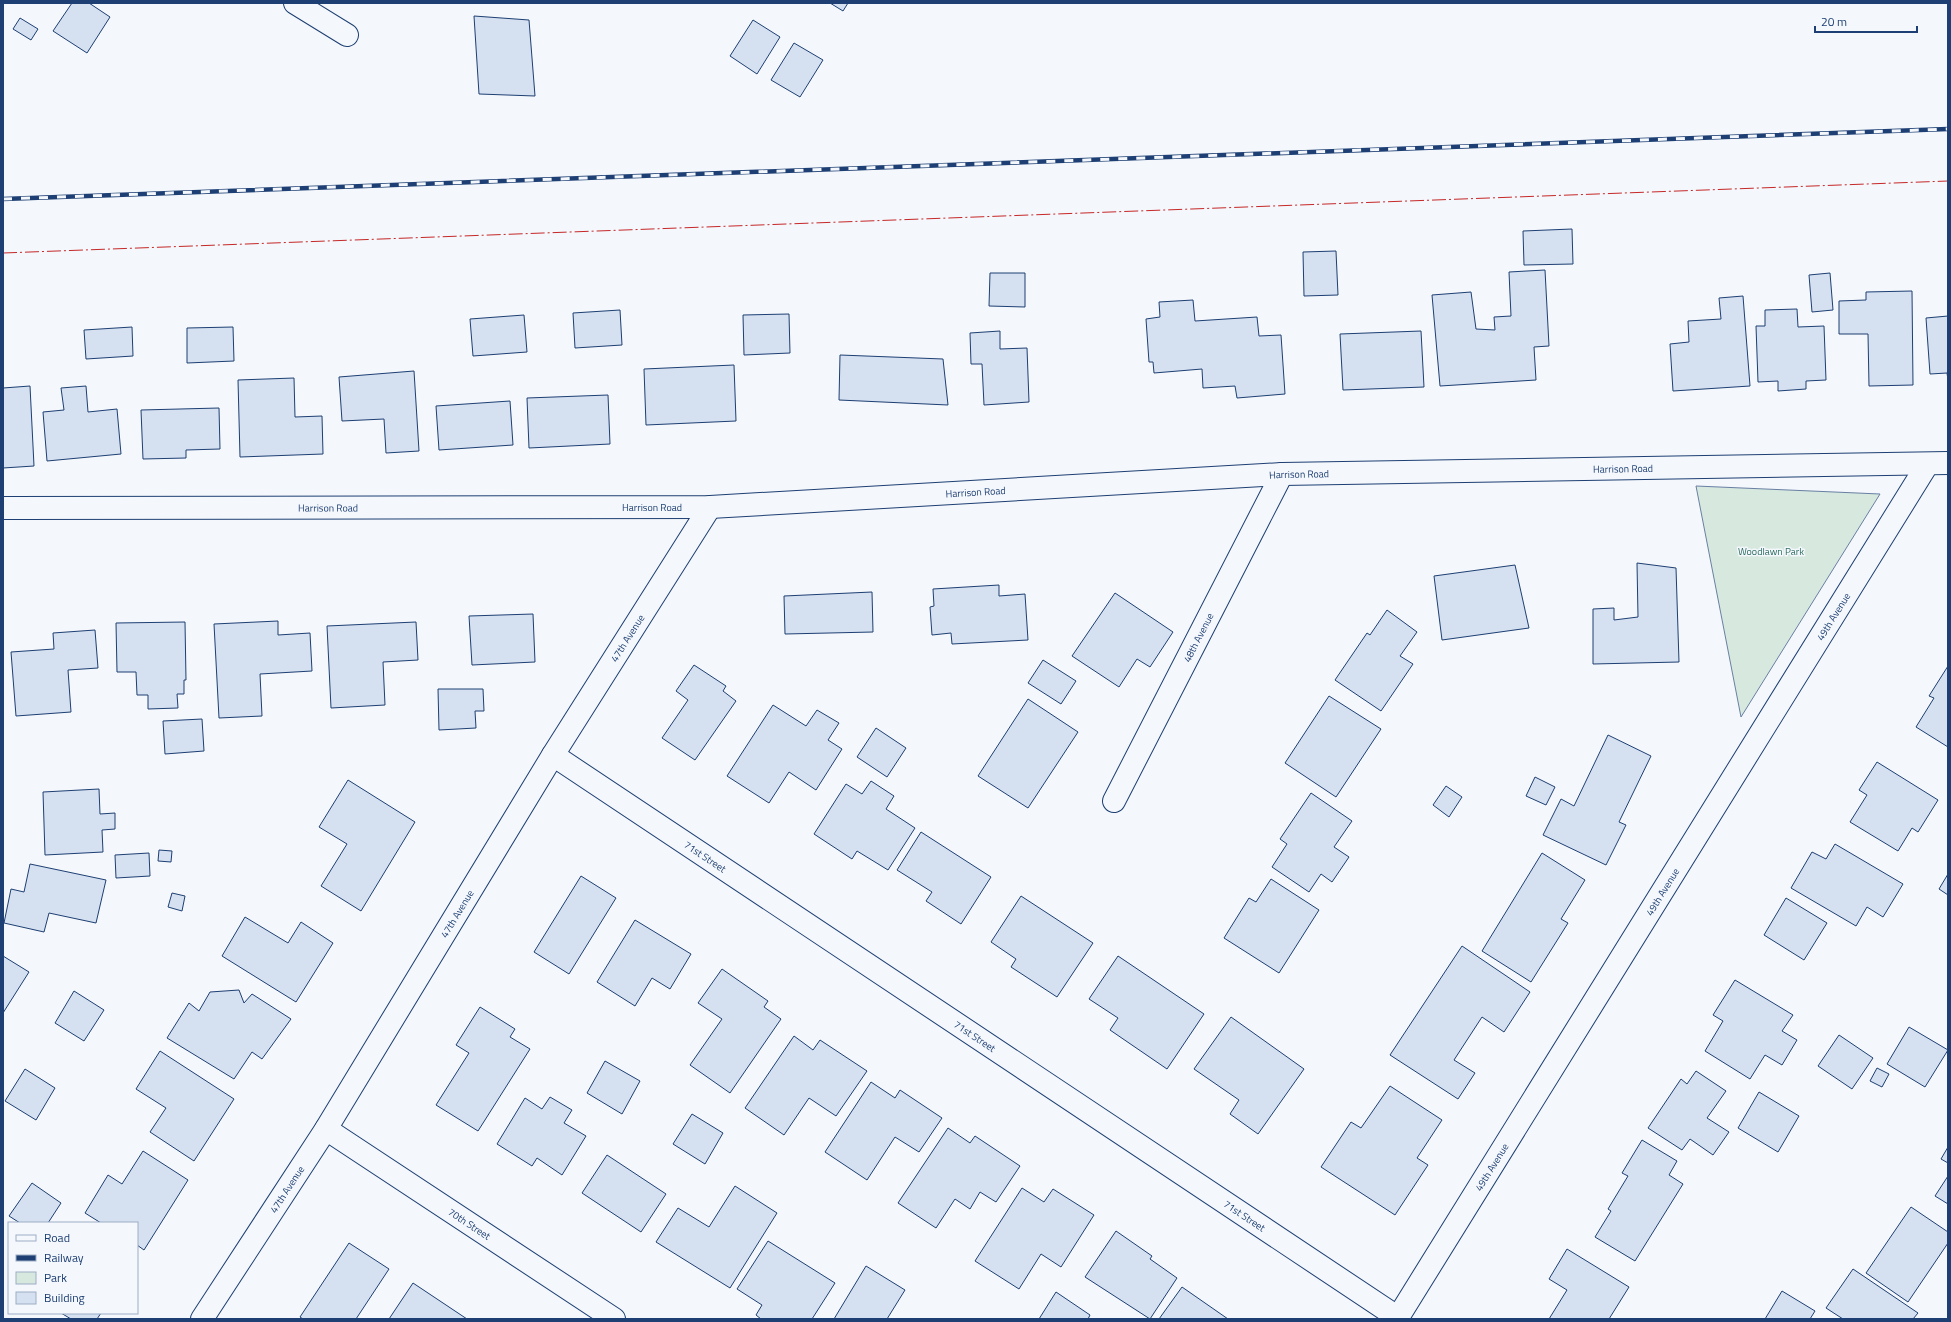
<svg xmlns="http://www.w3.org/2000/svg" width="1951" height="1322" viewBox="0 0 1951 1322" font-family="'Titillium Web',sans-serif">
  <rect width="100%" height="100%" fill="#f4f7fb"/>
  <!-- green -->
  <path fill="#d7e8df" stroke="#687fa3" d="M 1696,486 L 1880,494 L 1741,717 Z"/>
  <!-- building -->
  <g fill="#d5e0f0" stroke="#1d3f73">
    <path d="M 72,3 L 89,3 L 110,17 L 87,53 L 53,31 Z"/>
    <path d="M 830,3 L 848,3 L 843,11 Z"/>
    <path d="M 474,16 L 529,20 L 535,96 L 479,94 Z"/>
    <path d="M 20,18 L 38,29 L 31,40 L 13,29 Z"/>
    <path d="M 753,20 L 780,37 L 757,74 L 730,56 Z"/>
    <path d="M 794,43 L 823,60 L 800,97 L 771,80 Z"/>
    <path d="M 1572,229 L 1573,264 L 1524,265 L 1523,231 Z"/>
    <path d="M 1336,251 L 1338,295 L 1304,296 L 1303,252 Z"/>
    <path d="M 1545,270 L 1549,346 L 1534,347 L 1536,380 L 1440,386 L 1432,295 L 1471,292 L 1476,329 L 1495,330 L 1494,317 L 1511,316 L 1509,272 Z"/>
    <path d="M 990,273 L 1025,273 L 1025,307 L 989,306 Z"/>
    <path d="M 1830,273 L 1833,310 L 1812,312 L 1809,275 Z"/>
    <path d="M 1912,291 L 1913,385 L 1869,386 L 1868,334 L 1839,334 L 1839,301 L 1866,300 L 1866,292 Z"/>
    <path d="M 1743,296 L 1750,386 L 1673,391 L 1670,344 L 1689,342 L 1688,321 L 1721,319 L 1719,298 Z"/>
    <path d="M 1193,300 L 1195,321 L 1257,317 L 1259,336 L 1281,335 L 1285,394 L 1237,398 L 1235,386 L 1203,388 L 1202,369 L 1154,373 L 1153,362 L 1149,362 L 1146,319 L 1160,317 L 1159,302 Z"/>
    <path d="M 1797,309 L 1798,327 L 1824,326 L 1826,380 L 1806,381 L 1806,389 L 1778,391 L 1778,381 L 1758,382 L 1756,326 L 1765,326 L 1765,310 Z"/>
    <path d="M 620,310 L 622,345 L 575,348 L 573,313 Z"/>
    <path d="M 789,314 L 790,353 L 744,355 L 743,315 Z"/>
    <path d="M 524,315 L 527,352 L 473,356 L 470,319 Z"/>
    <path d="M 1948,316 L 1948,380 L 1947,373 L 1930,374 L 1926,318 Z"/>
    <path d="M 132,327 L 133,356 L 86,359 L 84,330 Z"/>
    <path d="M 233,327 L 234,361 L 187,363 L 187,328 Z"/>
    <path d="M 1000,331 L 1000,349 L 1027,348 L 1029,402 L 984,405 L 982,364 L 971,364 L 970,333 Z"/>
    <path d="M 1421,331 L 1424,387 L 1343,390 L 1340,334 Z"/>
    <path d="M 840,355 L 943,359 L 948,405 L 839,400 Z"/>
    <path d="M 734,365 L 736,421 L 646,425 L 644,369 Z"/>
    <path d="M 414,371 L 419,451 L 386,453 L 384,419 L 342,421 L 339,377 Z"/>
    <path d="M 294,378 L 295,417 L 322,416 L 323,454 L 240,457 L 238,380 Z"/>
    <path d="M 30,386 L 34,466 L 3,468 L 3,388 Z"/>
    <path d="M 86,386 L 88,412 L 117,409 L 121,454 L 47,461 L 43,412 L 64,410 L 61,388 Z"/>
    <path d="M 608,395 L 610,444 L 529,448 L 527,398 Z"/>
    <path d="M 510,401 L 513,445 L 439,450 L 436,406 Z"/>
    <path d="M 219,408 L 220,449 L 186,450 L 186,458 L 143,459 L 141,410 Z"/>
    <path d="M 1637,563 L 1676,568 L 1679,662 L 1593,664 L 1593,609 L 1614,608 L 1614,620 L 1638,617 Z"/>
    <path d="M 1515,565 L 1529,628 L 1442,640 L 1434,576 Z"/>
    <path d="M 999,585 L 999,596 L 1025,594 L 1028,640 L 952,644 L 951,633 L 932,635 L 930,607 L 934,606 L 933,589 Z"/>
    <path d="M 872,592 L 873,632 L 785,634 L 784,596 Z"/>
    <path d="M 1115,593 L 1173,632 L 1150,667 L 1137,659 L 1119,687 L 1072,656 Z"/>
    <path d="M 1387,610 L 1417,632 L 1400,656 L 1413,664 L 1381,711 L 1335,680 L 1367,633 L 1370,635 Z"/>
    <path d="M 533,614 L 535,662 L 472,665 L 469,616 Z"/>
    <path d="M 278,621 L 278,635 L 310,633 L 312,671 L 260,674 L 262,716 L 219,718 L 214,624 Z"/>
    <path d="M 185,622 L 186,680 L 184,680 L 184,694 L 177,694 L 178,708 L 148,709 L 148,695 L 137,695 L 136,672 L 117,672 L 116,623 Z"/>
    <path d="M 416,622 L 418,660 L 383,662 L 385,705 L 331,708 L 327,626 Z"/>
    <path d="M 95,630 L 98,668 L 68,670 L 71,712 L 16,716 L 11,652 L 54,649 L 53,633 Z"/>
    <path d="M 1043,660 L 1076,681 L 1061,704 L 1028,683 Z"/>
    <path d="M 694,665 L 726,686 L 723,691 L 736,701 L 695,760 L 662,738 L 688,700 L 676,691 Z"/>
    <path d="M 1948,666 L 1948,747 L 1916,727 L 1934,698 L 1929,696 Z"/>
    <path d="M 438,689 L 483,689 L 484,711 L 475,711 L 476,728 L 439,730 Z"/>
    <path d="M 1329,696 L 1381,729 L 1336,797 L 1285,763 Z"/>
    <path d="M 1028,699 L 1078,732 L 1028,808 L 978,776 Z"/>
    <path d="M 773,705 L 806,726 L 817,710 L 839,723 L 828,740 L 842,749 L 816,790 L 789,772 L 769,803 L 727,776 Z"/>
    <path d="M 202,719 L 204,751 L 165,754 L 163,721 Z"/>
    <path d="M 876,728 L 906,748 L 887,777 L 857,757 Z"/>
    <path d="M 1608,735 L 1651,756 L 1619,822 L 1626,825 L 1606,865 L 1543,835 L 1561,799 L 1574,806 Z"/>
    <path d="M 1877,762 L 1938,800 L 1918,832 L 1912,828 L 1898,851 L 1850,822 L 1867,795 L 1859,790 Z"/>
    <path d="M 1535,777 L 1555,787 L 1546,805 L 1526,796 Z"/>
    <path d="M 348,780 L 415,822 L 361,911 L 321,886 L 347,844 L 319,827 Z"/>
    <path d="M 871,781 L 894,796 L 886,809 L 915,828 L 888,870 L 857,851 L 852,859 L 814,834 L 846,784 L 862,794 Z"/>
    <path d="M 1446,786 L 1462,797 L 1449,817 L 1433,805 Z"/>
    <path d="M 99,789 L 100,814 L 115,813 L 115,829 L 102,830 L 103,852 L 45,855 L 43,792 Z"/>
    <path d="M 1311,793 L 1352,821 L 1334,847 L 1349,857 L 1332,882 L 1321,874 L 1309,892 L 1272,867 L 1287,844 L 1280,839 Z"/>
    <path d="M 921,832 L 991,877 L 961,924 L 926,901 L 932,892 L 897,870 Z"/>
    <path d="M 1835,844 L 1903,884 L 1883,917 L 1867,907 L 1856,926 L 1791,888 L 1812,852 L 1826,859 Z"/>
    <path d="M 159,850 L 172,851 L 171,862 L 158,861 Z"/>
    <path d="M 149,853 L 150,876 L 116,878 L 115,855 Z"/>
    <path d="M 1542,853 L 1585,880 L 1561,919 L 1568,923 L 1531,982 L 1482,951 Z"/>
    <path d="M 30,864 L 106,880 L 96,923 L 49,913 L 44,932 L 4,923 L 11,889 L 24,892 Z"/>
    <path d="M 1948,874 L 1948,895 L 1939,889 Z"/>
    <path d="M 581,876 L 616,898 L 569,974 L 534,952 Z"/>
    <path d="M 1271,879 L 1319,910 L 1279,973 L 1224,938 L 1249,898 L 1256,902 Z"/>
    <path d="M 172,893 L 185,896 L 182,911 L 168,907 Z"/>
    <path d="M 1021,896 L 1093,943 L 1057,997 L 1011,967 L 1016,959 L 991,942 Z"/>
    <path d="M 1786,898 L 1827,923 L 1804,960 L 1764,935 Z"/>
    <path d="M 245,917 L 288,943 L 301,922 L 333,943 L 296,1002 L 222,956 Z"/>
    <path d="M 635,920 L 691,954 L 670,989 L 652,978 L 635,1006 L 597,982 Z"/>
    <path d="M 1462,946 L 1530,992 L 1504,1032 L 1482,1017 L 1454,1060 L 1475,1073 L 1458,1099 L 1390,1055 Z"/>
    <path d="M 3,956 L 29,972 L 3,1013 Z"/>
    <path d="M 1118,956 L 1204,1014 L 1167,1069 L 1110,1030 L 1118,1018 L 1089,999 Z"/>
    <path d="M 722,969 L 768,1001 L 764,1007 L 781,1019 L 730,1093 L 690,1065 L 722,1019 L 698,1003 Z"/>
    <path d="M 1735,980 L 1793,1015 L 1782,1031 L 1797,1040 L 1782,1065 L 1765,1055 L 1750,1079 L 1705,1051 L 1723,1021 L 1713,1015 Z"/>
    <path d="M 239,990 L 244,1003 L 252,994 L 291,1019 L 262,1059 L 252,1052 L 234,1079 L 167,1038 L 189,1003 L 199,1011 L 210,992 Z"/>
    <path d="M 74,991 L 104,1010 L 84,1041 L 55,1023 Z"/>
    <path d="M 480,1007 L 515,1029 L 510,1037 L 530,1049 L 478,1131 L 436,1105 L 469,1053 L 456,1045 Z"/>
    <path d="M 1231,1017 L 1304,1069 L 1258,1134 L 1230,1114 L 1239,1100 L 1194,1069 Z"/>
    <path d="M 1909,1027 L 1948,1050 L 1925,1087 L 1887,1064 Z"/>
    <path d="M 1839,1035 L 1873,1058 L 1852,1089 L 1818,1066 Z"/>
    <path d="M 794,1036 L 813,1050 L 820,1040 L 867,1071 L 836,1116 L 809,1098 L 784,1135 L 745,1108 Z"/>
    <path d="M 160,1051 L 234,1099 L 194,1161 L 150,1132 L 166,1108 L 136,1089 Z"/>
    <path d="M 605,1061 L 640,1081 L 622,1114 L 587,1093 Z"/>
    <path d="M 1877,1068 L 1889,1074 L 1882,1087 L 1870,1081 Z"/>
    <path d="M 25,1069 L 55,1088 L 36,1120 L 5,1101 Z"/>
    <path d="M 1696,1071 L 1726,1091 L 1707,1118 L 1729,1132 L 1713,1155 L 1690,1139 L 1682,1150 L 1648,1128 L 1681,1079 L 1687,1084 Z"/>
    <path d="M 871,1082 L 895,1098 L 900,1090 L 942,1118 L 919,1152 L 895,1137 L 867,1180 L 825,1152 Z"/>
    <path d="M 1390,1086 L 1442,1120 L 1417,1158 L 1428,1165 L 1395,1215 L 1321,1167 L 1351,1122 L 1361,1128 Z"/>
    <path d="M 1759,1092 L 1799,1116 L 1778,1152 L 1738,1128 Z"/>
    <path d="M 550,1097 L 572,1110 L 564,1123 L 586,1136 L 562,1175 L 537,1158 L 532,1166 L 497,1144 L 525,1098 L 542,1109 Z"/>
    <path d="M 692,1114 L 723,1133 L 705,1164 L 673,1144 Z"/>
    <path d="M 948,1128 L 970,1143 L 975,1136 L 1020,1166 L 996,1202 L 980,1192 L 970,1209 L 955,1199 L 936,1228 L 898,1203 Z"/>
    <path d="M 1642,1140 L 1677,1161 L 1669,1175 L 1683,1184 L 1635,1261 L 1595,1237 L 1611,1211 L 1608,1209 L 1628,1176 L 1622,1173 Z"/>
    <path d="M 1948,1147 L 1948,1163 L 1941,1159 Z"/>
    <path d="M 143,1151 L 188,1180 L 144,1250 L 137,1245 L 137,1223 L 101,1223 L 85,1213 L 108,1175 L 122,1184 Z"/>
    <path d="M 607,1155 L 666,1194 L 641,1232 L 582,1193 Z"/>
    <path d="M 1948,1176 L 1948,1204 L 1935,1196 Z"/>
    <path d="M 32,1183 L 61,1203 L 48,1223 L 20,1223 L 9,1216 Z"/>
    <path d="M 735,1186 L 777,1213 L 730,1288 L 656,1242 L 678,1208 L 709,1227 Z"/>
    <path d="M 1022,1188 L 1044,1202 L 1053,1189 L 1094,1215 L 1061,1267 L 1041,1254 L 1019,1289 L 975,1261 Z"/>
    <path d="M 1911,1207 L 1948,1232 L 1948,1243 L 1908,1302 L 1866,1273 Z"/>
    <path d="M 1116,1231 L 1152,1256 L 1150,1259 L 1177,1278 L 1150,1319 L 1085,1277 Z"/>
    <path d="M 768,1241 L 835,1283 L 812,1319 L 761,1319 L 756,1315 L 762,1305 L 737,1289 Z"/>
    <path d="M 349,1243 L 389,1269 L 356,1319 L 303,1319 L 300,1317 Z"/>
    <path d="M 1567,1249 L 1629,1287 L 1609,1319 L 1549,1319 L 1567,1290 L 1549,1279 Z"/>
    <path d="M 866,1266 L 905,1290 L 887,1319 L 834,1319 Z"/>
    <path d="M 1853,1269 L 1918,1313 L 1913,1319 L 1843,1319 L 1826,1308 Z"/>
    <path d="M 413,1283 L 467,1319 L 389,1319 Z"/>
    <path d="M 1182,1287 L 1228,1319 L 1159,1319 Z"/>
    <path d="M 1782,1291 L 1815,1311 L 1810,1319 L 1765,1319 Z"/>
    <path d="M 1056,1292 L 1090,1315 L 1088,1319 L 1039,1319 Z"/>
    <path d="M 61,1313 L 101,1313 L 97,1319 L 71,1319 Z"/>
  </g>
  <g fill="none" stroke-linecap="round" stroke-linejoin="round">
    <!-- minor casing -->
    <g stroke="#1d3f73" stroke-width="24">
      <g id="minor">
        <path d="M 295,3 L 347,35"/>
        <path id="s1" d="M 3,508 L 710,507 L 1282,474 L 1948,463"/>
        <path id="s2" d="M 553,755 L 1397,1317"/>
        <path id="s3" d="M 1114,801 L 1282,474"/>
        <path id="s4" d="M 326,1129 L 614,1319"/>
        <path id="s5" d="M 202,1319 L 326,1129 L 553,755 L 710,507"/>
        <path id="s6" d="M 1397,1319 L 1927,465"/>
      </g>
    </g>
    <!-- minor -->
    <use href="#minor" stroke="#f4f7fb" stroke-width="22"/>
    <!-- rail casing -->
    <g stroke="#1d3f73" stroke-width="4.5">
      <path id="rail" d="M 3,199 L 1948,129"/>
    </g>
    <!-- rail -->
    <use href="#rail" stroke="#f4f7fb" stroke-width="3" stroke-dasharray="9" stroke-linecap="butt"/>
    <!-- power -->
    <path stroke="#c62828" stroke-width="1" stroke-dasharray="14 3 2 3" stroke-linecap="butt" d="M 3,253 L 1948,181"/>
  </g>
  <g text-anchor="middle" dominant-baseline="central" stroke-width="3" stroke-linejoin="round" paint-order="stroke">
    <!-- street labels -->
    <g font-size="10" fill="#1d3f73" stroke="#f4f7fb">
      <text stroke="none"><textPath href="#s1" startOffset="1621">Harrison Road</textPath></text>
      <text stroke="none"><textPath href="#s1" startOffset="1297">Harrison Road</textPath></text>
      <text stroke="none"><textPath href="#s1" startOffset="973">Harrison Road</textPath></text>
      <text stroke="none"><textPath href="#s1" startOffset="649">Harrison Road</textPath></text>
      <text stroke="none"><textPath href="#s1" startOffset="325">Harrison Road</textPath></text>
      <text stroke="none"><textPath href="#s6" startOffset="827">49th Avenue</textPath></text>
      <text stroke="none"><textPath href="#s3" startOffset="184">48th Avenue</textPath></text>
      <text stroke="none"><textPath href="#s5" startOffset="803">47th Avenue</textPath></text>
      <text stroke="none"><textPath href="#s2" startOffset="183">71st Street</textPath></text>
      <text stroke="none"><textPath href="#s6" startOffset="503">49th Avenue</textPath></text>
      <text stroke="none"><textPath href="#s5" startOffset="479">47th Avenue</textPath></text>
      <text stroke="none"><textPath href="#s2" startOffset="507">71st Street</textPath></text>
      <text stroke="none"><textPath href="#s6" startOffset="179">49th Avenue</textPath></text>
      <text stroke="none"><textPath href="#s5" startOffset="155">47th Avenue</textPath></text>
      <text stroke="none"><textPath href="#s2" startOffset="831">71st Street</textPath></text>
      <text stroke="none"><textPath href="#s4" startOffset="172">70th Street</textPath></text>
    </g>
    <!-- park labels -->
    <g font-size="10" fill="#2c6c60" stroke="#f4f7fb">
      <text x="1771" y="551">Woodlawn Park</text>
    </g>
  </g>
  <!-- border -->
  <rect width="1951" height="1322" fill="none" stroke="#1d3f73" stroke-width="8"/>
  <!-- legend -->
  <rect x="8" y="1222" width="130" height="92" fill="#f4f7fb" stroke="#9eadc5"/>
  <rect x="16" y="1235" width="20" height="6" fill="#f4f7fb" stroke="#9eadc5"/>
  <text x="44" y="1242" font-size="12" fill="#1d3f73">Road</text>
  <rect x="16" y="1255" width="20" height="6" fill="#1d3f73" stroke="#9eadc5"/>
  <text x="44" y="1262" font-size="12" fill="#1d3f73">Railway</text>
  <rect x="16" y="1272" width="20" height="12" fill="#d7e8df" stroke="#9eadc5"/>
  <text x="44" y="1282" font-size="12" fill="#1d3f73">Park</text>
  <rect x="16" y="1292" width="20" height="12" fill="#d5e0f0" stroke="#9eadc5"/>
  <text x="44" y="1302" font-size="12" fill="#1d3f73">Building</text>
  <!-- scale -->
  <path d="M1815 26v6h102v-6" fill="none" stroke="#1d3f73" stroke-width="2"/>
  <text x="1821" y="26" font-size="12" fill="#1d3f73" stroke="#f4f7fb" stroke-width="3" paint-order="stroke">20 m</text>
</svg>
